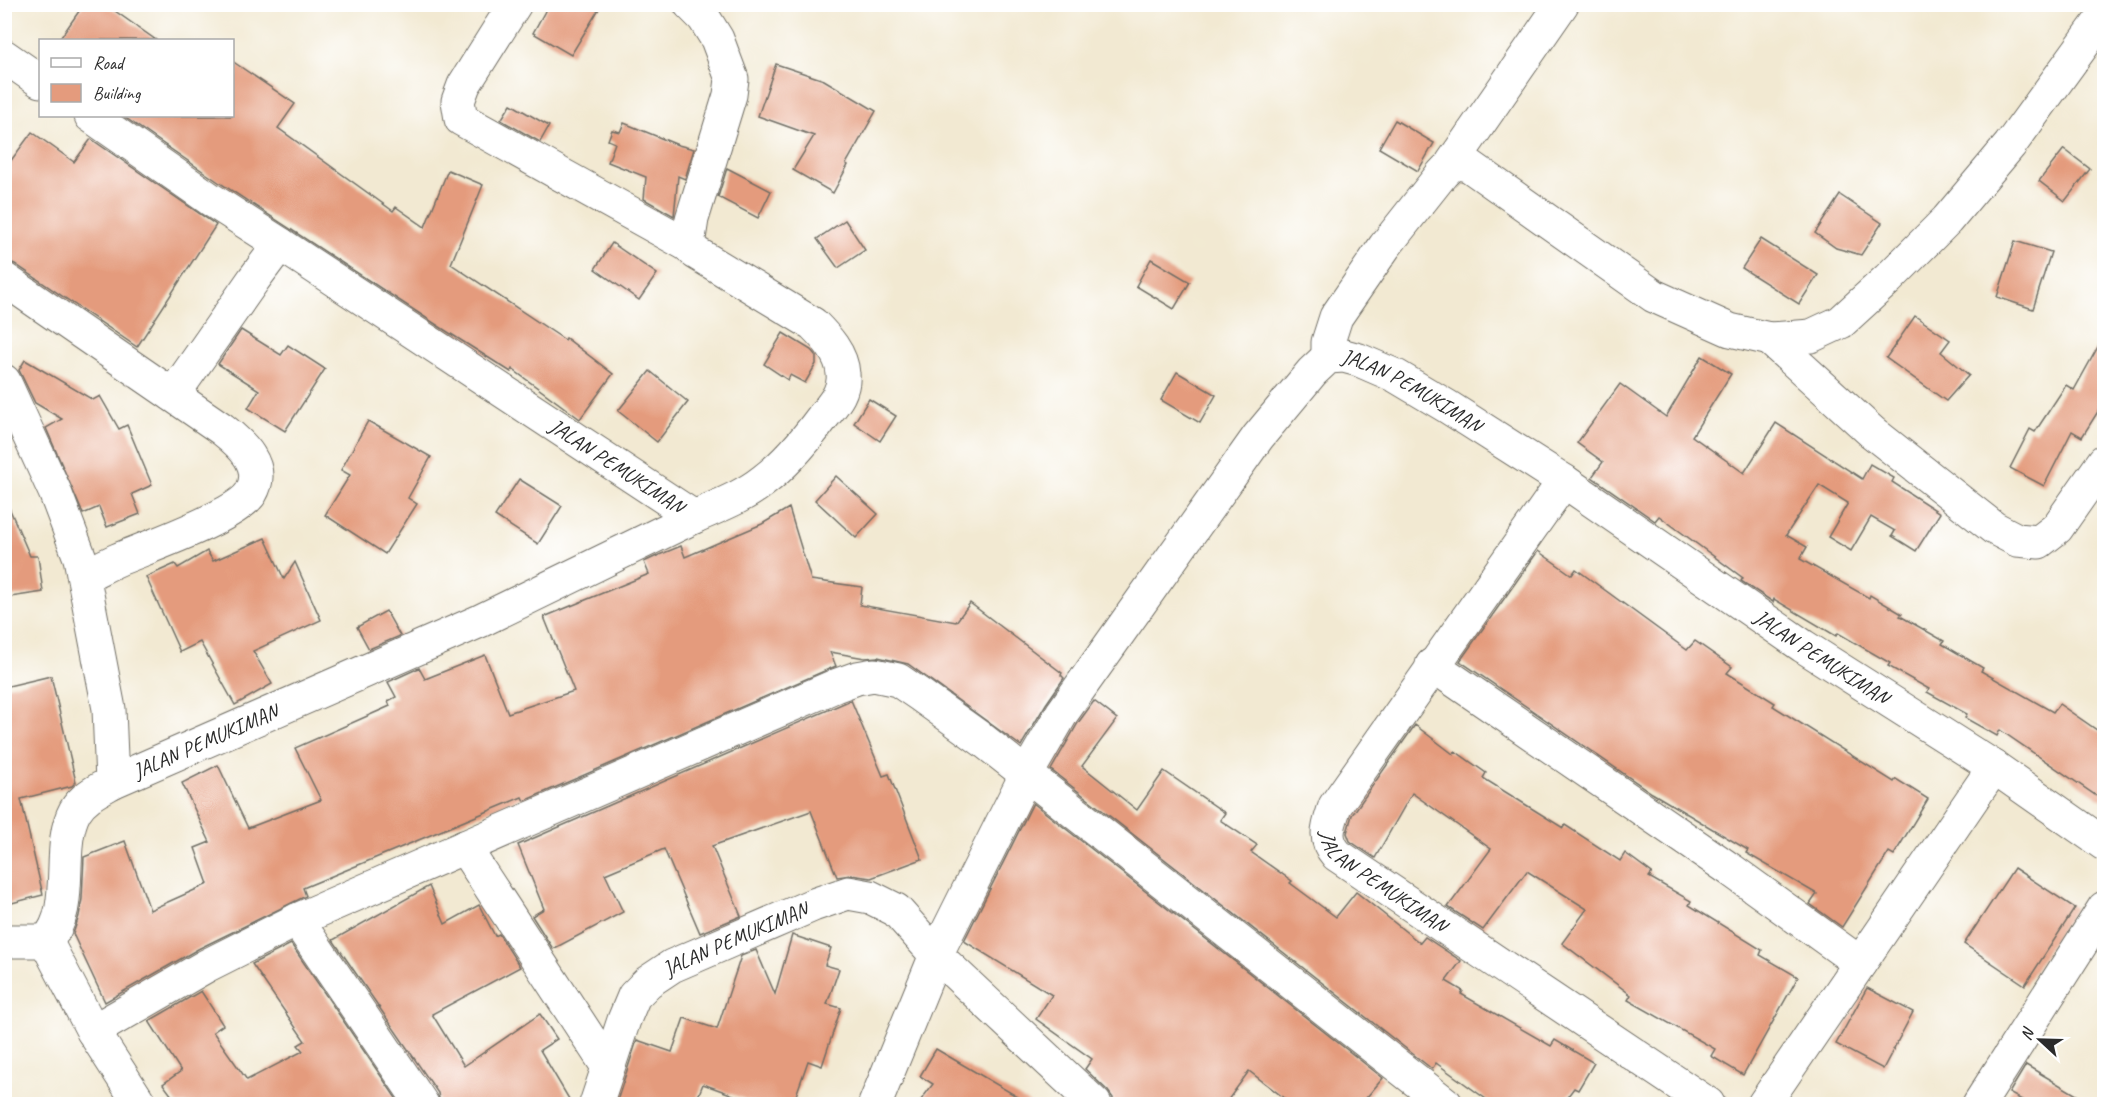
<svg xmlns="http://www.w3.org/2000/svg" width="2109" height="1109" viewBox="0 0 2109 1109" font-family="Caveat,sans-serif">
  <rect width="100%" height="100%" fill="#fff"/>
  <filter id="ink" filterUnits="userSpaceOnUse"><feTurbulence type="fractalNoise" baseFrequency=".0167" numOctaves="2"/><feDisplacementMap in="SourceGraphic" scale="12" xChannelSelector="R" yChannelSelector="G"/><feConvolveMatrix kernelMatrix="1 2 1 2 8 2 1 2 1" color-interpolation-filters="sRGB"/></filter>
  <filter id="wash" filterUnits="userSpaceOnUse"><feTurbulence type="fractalNoise" baseFrequency=".008" numOctaves="4" result="noise"/><feDisplacementMap in="SourceGraphic" scale="24" xChannelSelector="R" yChannelSelector="G"/><feGaussianBlur stdDeviation="1.35" result="paint"/><feColorMatrix in="noise" values="0 0 0 0 0 0 0 0 0 0 0 0 0 0 0 0 0 1.4 0 .05"/><feComposite in="paint" operator="in"/></filter>
  <g filter="url(#wash)">
    <rect width="100%" height="100%" fill="#f2e9d2"/>
    <g id="blocks">
      <!-- building -->
      <g fill="#e49b7d">
        <path d="M 84,4 L 105,4 L 156,40 L 59,40 Z"/>
        <path d="M 549,4 L 602,4 L 571,55 L 533,33 Z"/>
        <path d="M 232,61 L 295,104 L 278,128 L 393,211 L 396,207 L 425,227 L 448,170 L 483,185 L 451,264 L 565,340 L 566,338 L 613,374 L 580,419 L 512,369 L 511,372 L 440,327 L 220,183 L 123,116 L 232,116 Z"/>
        <path d="M 776,64 L 824,80 L 876,111 L 846,164 L 848,165 L 833,193 L 793,170 L 814,136 L 758,116 Z"/>
        <path d="M 511,104 L 549,126 L 540,142 L 501,120 Z"/>
        <path d="M 1395,120 L 1434,143 L 1418,171 L 1379,148 Z"/>
        <path d="M 624,123 L 678,145 L 694,149 L 685,179 L 678,176 L 674,216 L 644,199 L 646,177 L 608,162 L 615,143 L 608,140 L 612,130 L 620,132 Z"/>
        <path d="M 32,132 L 74,162 L 91,139 L 216,225 L 137,347 L 15,264 L 4,260 L 4,170 Z"/>
        <path d="M 2064,149 L 2090,169 L 2065,201 L 2039,181 Z"/>
        <path d="M 727,168 L 771,191 L 758,218 L 718,197 Z"/>
        <path d="M 1840,195 L 1882,223 L 1861,255 L 1836,248 L 1815,233 Z"/>
        <path d="M 845,220 L 865,250 L 838,268 L 817,239 Z"/>
        <path d="M 1761,239 L 1818,275 L 1799,304 L 1742,268 Z"/>
        <path d="M 2015,241 L 2051,252 L 2033,309 L 1997,297 Z"/>
        <path d="M 612,243 L 657,274 L 639,300 L 595,269 Z"/>
        <path d="M 1151,259 L 1190,282 L 1174,309 L 1136,286 Z"/>
        <path d="M 1915,316 L 1950,340 L 1941,352 L 1969,375 L 1946,401 L 1886,358 Z"/>
        <path d="M 241,330 L 281,355 L 288,345 L 325,369 L 285,431 L 248,408 L 259,390 L 218,364 Z"/>
        <path d="M 783,333 L 811,350 L 816,356 L 816,364 L 805,383 L 790,375 L 788,380 L 764,364 Z"/>
        <path d="M 2104,336 L 2104,402 L 2082,437 L 2072,431 L 2044,486 L 2010,468 L 2030,429 L 2035,432 L 2066,385 L 2074,390 Z"/>
        <path d="M 1702,356 L 1731,374 L 1692,436 L 1744,473 L 1776,423 L 1862,479 L 1870,464 L 1894,478 L 1892,482 L 1940,513 L 1916,551 L 1892,536 L 1895,531 L 1871,517 L 1851,551 L 1828,537 L 1848,503 L 1819,485 L 1786,535 L 1807,547 L 1800,559 L 1869,598 L 1870,595 L 1902,614 L 1900,616 L 1944,641 L 1942,644 L 1983,668 L 1981,671 L 2053,712 L 2059,704 L 2104,735 L 2104,801 L 2000,730 L 1997,736 L 1965,718 L 1967,714 L 1927,692 L 1929,689 L 1888,666 L 1890,663 L 1838,633 L 1836,636 L 1774,599 L 1773,602 L 1741,581 L 1743,578 L 1659,516 L 1655,521 L 1592,477 L 1603,462 L 1577,443 L 1620,384 L 1666,417 Z"/>
        <path d="M 25,360 L 93,400 L 100,396 L 119,429 L 127,425 L 152,485 L 132,494 L 140,514 L 107,527 L 99,507 L 83,514 L 46,428 L 62,419 L 35,403 L 19,370 Z"/>
        <path d="M 650,371 L 688,402 L 657,442 L 618,411 Z"/>
        <path d="M 1177,372 L 1216,395 L 1200,423 L 1161,400 Z"/>
        <path d="M 869,399 L 896,416 L 880,441 L 854,423 Z"/>
        <path d="M 368,421 L 431,457 L 408,498 L 417,504 L 385,554 L 325,515 L 350,475 L 341,470 Z"/>
        <path d="M 836,476 L 878,514 L 856,538 L 815,500 Z"/>
        <path d="M 519,479 L 562,506 L 538,544 L 495,516 Z"/>
        <path d="M 4,496 L 30,556 L 38,556 L 43,592 L 4,598 Z"/>
        <path d="M 789,508 L 811,580 L 862,587 L 860,605 L 956,622 L 970,603 L 1062,673 L 1061,675 L 1064,678 L 1046,704 L 1021,746 L 908,664 L 878,657 L 865,658 L 830,652 L 836,666 L 524,801 L 522,797 L 303,888 L 306,896 L 198,949 L 105,1002 L 73,934 L 79,916 L 82,899 L 84,857 L 125,841 L 150,910 L 208,884 L 195,848 L 210,842 L 182,783 L 218,765 L 248,828 L 321,800 L 295,748 L 390,706 L 388,701 L 396,697 L 388,682 L 419,668 L 425,679 L 485,655 L 508,713 L 574,691 L 544,617 L 649,574 L 644,562 L 659,555 L 681,546 L 685,557 L 762,524 Z"/>
        <path d="M 265,538 L 284,579 L 295,562 L 321,620 L 253,651 L 272,684 L 235,705 L 200,642 L 180,652 L 146,577 L 175,564 L 178,568 L 207,551 L 213,561 Z"/>
        <path d="M 1538,551 L 1572,575 L 1576,569 L 1687,650 L 1695,641 L 1732,667 L 1727,673 L 1775,703 L 1773,706 L 1894,782 L 1896,779 L 1928,799 L 1894,855 L 1889,852 L 1842,927 L 1810,904 L 1817,894 L 1746,853 L 1748,850 L 1652,793 L 1460,661 Z"/>
        <path d="M 386,611 L 400,636 L 369,649 L 357,627 Z"/>
        <path d="M 51,676 L 76,782 L 72,786 L 21,799 L 43,895 L 4,905 L 4,687 Z"/>
        <path d="M 851,700 L 883,776 L 889,774 L 922,859 L 871,878 L 851,875 L 837,877 L 811,811 L 712,846 L 741,916 L 700,933 L 664,849 L 605,874 L 623,912 L 553,949 L 532,916 L 544,909 L 518,845 Z"/>
        <path d="M 1094,701 L 1117,719 L 1082,766 L 1137,810 L 1164,771 L 1225,813 L 1220,820 L 1257,845 L 1251,852 L 1292,881 L 1290,883 L 1336,917 L 1356,892 L 1420,943 L 1425,937 L 1461,961 L 1446,981 L 1463,991 L 1461,994 L 1551,1046 L 1555,1040 L 1594,1063 L 1578,1090 L 1574,1088 L 1562,1104 L 1493,1104 L 1436,1063 L 1432,1069 L 1051,770 L 1078,723 Z"/>
        <path d="M 1415,725 L 1453,754 L 1455,751 L 1486,773 L 1483,778 L 1563,828 L 1565,825 L 1620,861 L 1625,853 L 1652,873 L 1649,877 L 1691,901 L 1689,905 L 1762,950 L 1760,955 L 1798,977 L 1743,1075 L 1711,1056 L 1715,1049 L 1628,1000 L 1631,995 L 1562,943 L 1587,909 L 1527,871 L 1483,930 L 1448,907 L 1491,849 L 1412,793 L 1375,858 L 1350,841 L 1347,833 L 1352,815 Z"/>
        <path d="M 1033,803 L 1383,1078 L 1361,1104 L 1292,1104 L 1249,1071 L 1225,1104 L 1113,1104 L 1113,1098 L 1108,1091 L 1085,1069 L 1092,1059 L 1036,1019 L 1052,995 L 964,941 Z"/>
        <path d="M 2014,868 L 2075,908 L 2025,985 L 1964,944 Z"/>
        <path d="M 429,886 L 445,924 L 479,905 L 495,936 L 499,934 L 520,967 L 432,1014 L 464,1066 L 540,1014 L 557,1039 L 540,1050 L 572,1104 L 440,1104 L 438,1093 L 333,940 Z"/>
        <path d="M 792,935 L 831,948 L 825,965 L 839,969 L 827,1004 L 841,1008 L 822,1066 L 808,1061 L 793,1104 L 758,1104 L 703,1084 L 695,1104 L 616,1104 L 637,1040 L 672,1052 L 684,1018 L 717,1029 L 741,956 L 756,950 L 775,994 Z"/>
        <path d="M 291,944 L 400,1104 L 178,1104 L 163,1084 L 181,1071 L 149,1021 L 201,991 L 223,1025 L 213,1032 L 247,1080 L 303,1051 L 298,1045 L 305,1041 L 252,964 Z"/>
        <path d="M 1867,988 L 1913,1012 L 1883,1069 L 1836,1044 Z"/>
        <path d="M 936,1049 L 1030,1104 L 918,1104 L 933,1084 L 920,1076 Z"/>
        <path d="M 2026,1065 L 2092,1104 L 2029,1104 L 2009,1093 Z"/>
      </g>
    </g>
  </g>
  <g filter="url(#ink)">
    <use href="#blocks" fill-opacity="0" stroke="#716e65" stroke-width="1.5"/>
    <g fill="none" stroke-linecap="round" stroke-linejoin="round">
      <!-- minor casing -->
      <g stroke="#716e65" stroke-width="35">
        <g id="minor">
          <path d="M 515,4 L 464,85 L 458,101 L 461,119 L 688,245"/>
          <path d="M 690,4 L 704,18 L 717,39 L 732,79 L 730,95 L 692,219 L 688,245 L 696,253 L 813,324 C 826,337 842,354 843,374 C 845,392 833,404 822,418 C 805,441 787,463 763,481 C 743,497 718,506 694,517"/>
          <path d="M 4,56 L 40,81"/>
          <path d="M 91,116 L 210,199 L 280,244"/>
          <path d="M 1452,163 L 1562,4"/>
          <path d="M 4,279 L 222,429 C 240,443 267,466 251,493 C 237,516 145,548 117,560 C 106,565 95,571 84,576"/>
          <path d="M 1770,339 L 1872,432 L 1994,528 L 2017,540 L 2039,542 L 2057,528 L 2104,461"/>
          <path d="M 1328,357 L 1328,342 L 1336,317 L 1385,246 L 1442,174 C 1452,163 1456,161 1470,166 L 1654,296 L 1730,330 L 1770,339 L 1811,336 L 1841,322 L 1888,279 L 1947,220 L 2010,145 L 2104,16"/>
          <path d="M 4,381 L 55,492 L 80,558 L 109,709 L 112,782 C 98,790 83,797 75,811 C 55,847 77,910 46,941"/>
          <path id="s1" d="M 1564,481 L 1335,806 C 1329,825 1322,838 1337,855 L 1708,1104"/>
          <path d="M 1432,665 L 1731,870 L 1860,963"/>
          <path id="s2" d="M 112,782 L 480,621 L 694,517 L 280,244 L 254,279 L 173,395"/>
          <path d="M 464,847 L 608,1067"/>
          <path d="M 297,920 L 422,1104"/>
          <path d="M 4,941 L 46,941 L 93,1031 L 140,1104"/>
          <path d="M 93,1031 L 206,966 L 297,920 L 835,686 L 857,678 L 874,675 L 898,680 L 920,695 L 984,741 L 1446,1104"/>
          <path id="s3" d="M 596,1104 L 624,1020 L 634,996 L 648,982 L 672,966 L 813,905 L 848,893 L 870,897 L 896,910 L 936,955 L 875,1104"/>
          <path id="s4" d="M 1095,1104 L 936,955 L 1026,775 L 1062,713 L 1258,437 L 1312,372 L 1328,357 L 1344,356 L 1359,360 L 1396,376 L 1448,407 L 1564,481 L 1803,646 L 1994,767 L 2104,844"/>
          <path d="M 1764,1104 L 1994,767"/>
          <path d="M 1979,1104 L 2104,908"/>
        </g>
      </g>
      <!-- minor -->
      <use href="#minor" stroke="#fff" stroke-width="33"/>
    </g>
  </g>
  <g text-anchor="middle" dominant-baseline="central" stroke-width="4.5" stroke-linejoin="round" paint-order="stroke">
    <!-- street labels -->
    <g font-size="21" fill="#2b2b2b" stroke="#fff">
      <text stroke="none"><textPath href="#s4" startOffset="1028">JALAN PEMUKIMAN</textPath></text>
      <text transform="translate(617 466) rotate(33)">JALAN PEMUKIMAN</text>
      <text stroke="none"><textPath href="#s4" startOffset="1518">JALAN PEMUKIMAN</textPath></text>
      <text stroke="none"><textPath href="#s2" startOffset="102">JALAN PEMUKIMAN</textPath></text>
      <text stroke="none"><textPath href="#s1" startOffset="502">JALAN PEMUKIMAN</textPath></text>
      <text stroke="none"><textPath href="#s3" startOffset="232">JALAN PEMUKIMAN</textPath></text>
    </g>
  </g>
  <!-- margin -->
  <rect width="2109" height="1109" fill="none" stroke="#fff" stroke-width="24"/>
  <!-- legend -->
  <rect x="39" y="39" width="195" height="78" fill="#ffffff" stroke="#aaaaaa" stroke-width="1.5"/>
  <rect x="51" y="58" width="30" height="9" fill="#ffffff" stroke="#aaaaaa" stroke-width="1.5"/>
  <text x="93" y="69" font-size="18" fill="#2b2b2b">Road</text>
  <rect x="51" y="84" width="30" height="18" fill="#e49b7d" stroke="#aaaaaa" stroke-width="1.5"/>
  <text x="93" y="99" font-size="18" fill="#2b2b2b">Building</text>
  <!-- north arrow -->
  <g transform="translate(2040 1040) rotate(292)" stroke="#ffffff" stroke-width="4.5" paint-order="stroke">
  <path d="M0-4.5L10 22L0 15L-10 22Z" fill="#2b2b2b"/>
  <text y="-9" font-size="16" font-weight="bold" text-anchor="middle" fill="#2b2b2b">N</text>
  </g>
</svg>
